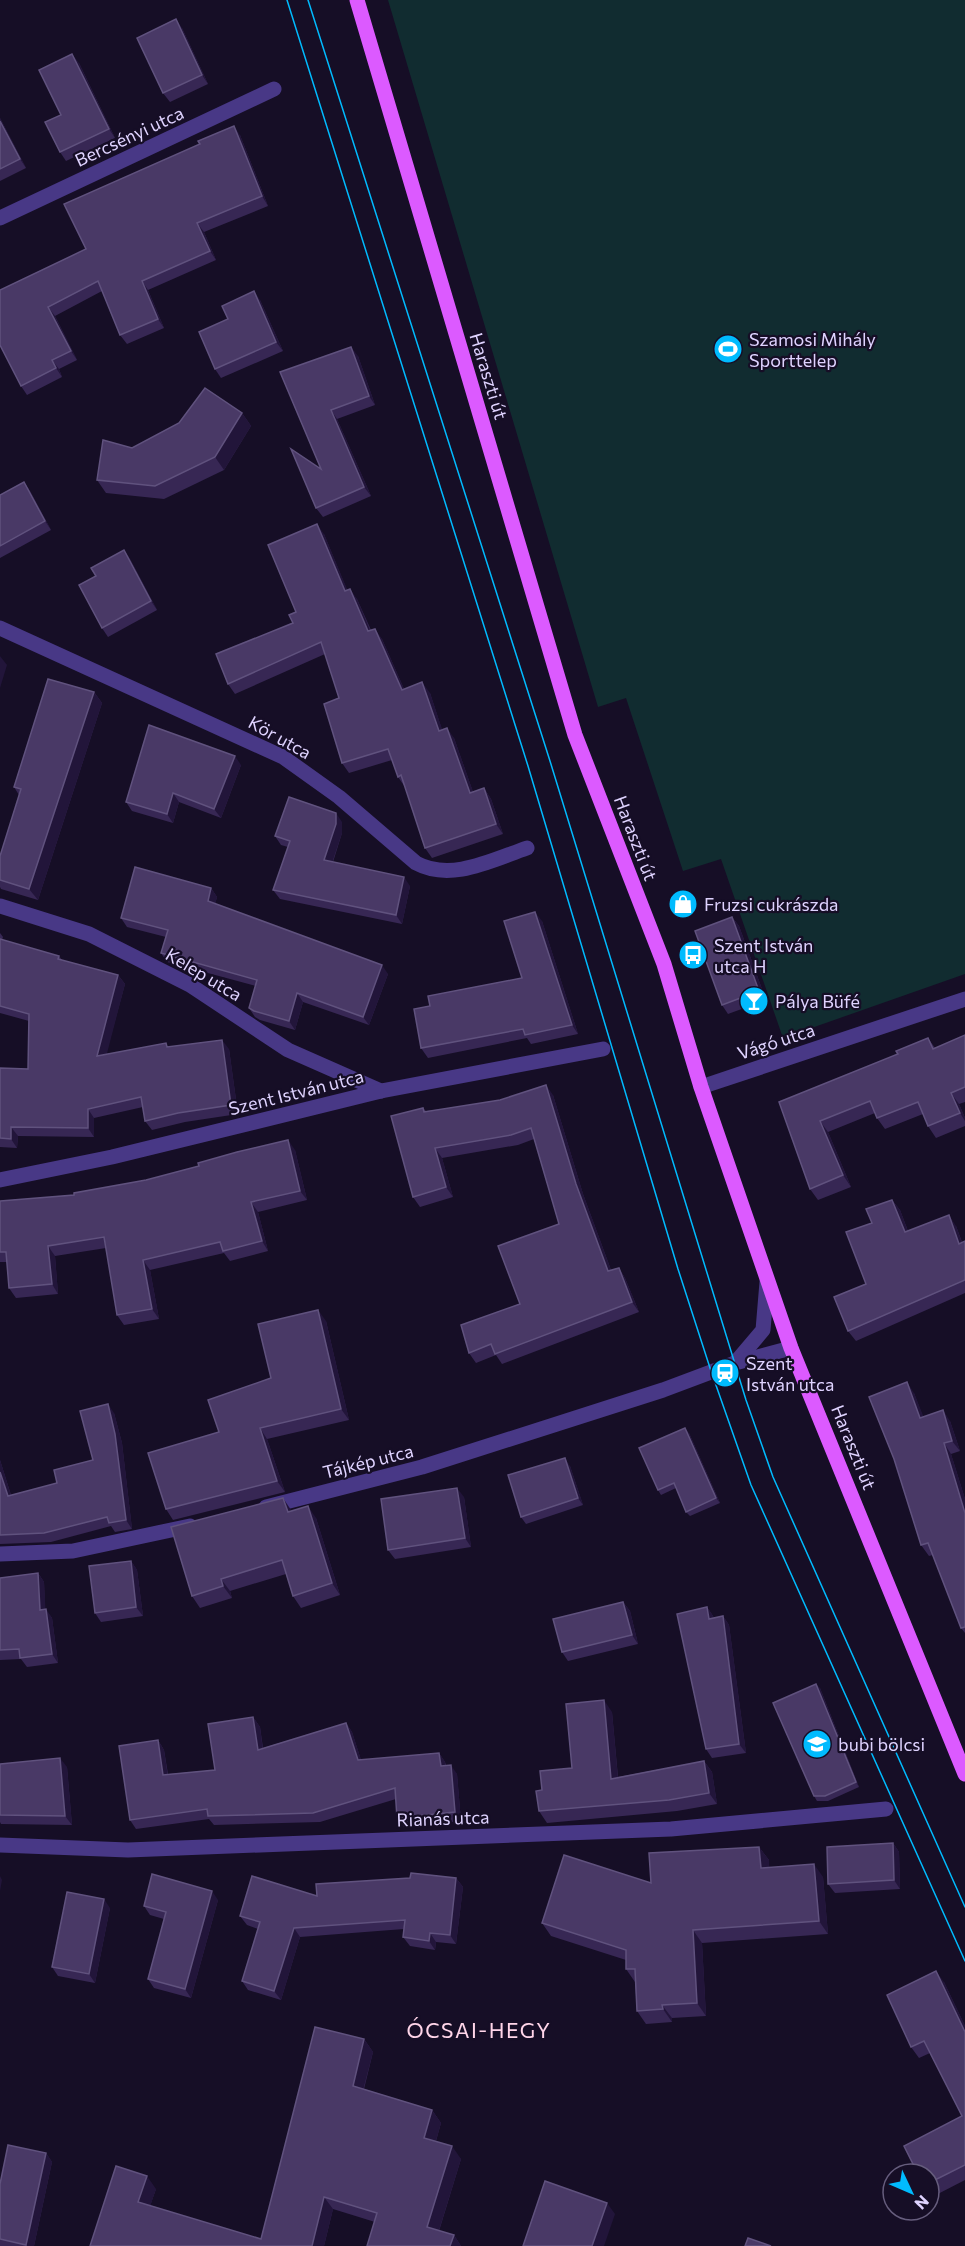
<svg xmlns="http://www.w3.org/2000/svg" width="965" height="2246" viewBox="0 0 965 2246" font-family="Commissioner,sans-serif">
  <rect width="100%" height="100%" fill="#160e26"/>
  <!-- green -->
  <path fill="#112c30" d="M 388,0 L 965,0 L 965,974 L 783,1038 L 721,859 L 683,871 L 626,698 L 598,707 Z"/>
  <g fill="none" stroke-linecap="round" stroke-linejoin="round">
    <!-- minor -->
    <g stroke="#483886" stroke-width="15">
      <path d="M 0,218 L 274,89"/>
      <path d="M 0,628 L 283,757 L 339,797 L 416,863 C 451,882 492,860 527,848"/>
      <path d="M 0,906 L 89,934 L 190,985 L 288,1050 L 381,1091"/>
      <path d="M 701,1087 L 965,999"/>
      <path d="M 0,1180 L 112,1157 L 381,1091 L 603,1049"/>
      <path d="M 735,1363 L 763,1330 L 767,1282"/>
      <path d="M 266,1507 L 422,1467 L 663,1390 L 735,1363 L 791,1348"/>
      <path d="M 0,1554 L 73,1551 L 190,1526"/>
      <path d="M 0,1845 L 128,1850 L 671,1829 L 886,1809"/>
    </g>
    <!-- major -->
    <path stroke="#dc5aff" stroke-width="15" d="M 357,0 L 575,735 L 664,964 L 701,1087 L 791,1348 L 965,1774"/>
    <!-- tram -->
    <g stroke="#00bbfe" stroke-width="1.5">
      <path d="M 287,0 L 528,766 L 678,1269 L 711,1371 L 751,1485 L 965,1961"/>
      <path d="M 308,0 L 550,761 L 746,1400 L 773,1477 L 965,1907"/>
    </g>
  </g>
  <!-- wall -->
  <g fill="#372754">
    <path d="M 182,28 L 208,84 L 170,102 L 163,93 Z"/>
    <path d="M 79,63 L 115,138 L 66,161 L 60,152 Z"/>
    <path d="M 0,118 L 26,168 L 0,181 Z"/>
    <path d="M 240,135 L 268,206 L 204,232 L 216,260 L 148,290 L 164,328 L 127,344 L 120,335 L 102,291 L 55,316 L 77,360 L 59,369 L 62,377 L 27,395 L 21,386 L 0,345 L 86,249 Z"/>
    <path d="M 260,300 L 283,351 L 221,378 L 215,369 L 228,319 Z"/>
    <path d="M 358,356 L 375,405 L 337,419 L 371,496 L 323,517 L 316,508 L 321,469 L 280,372 Z"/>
    <path d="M 242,413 L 251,426 L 224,470 L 164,499 L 106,493 L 97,480 L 132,448 Z"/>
    <path d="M 24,482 L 30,491 L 51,530 L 0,558 L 0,495 Z"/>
    <path d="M 324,534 L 347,590 L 357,599 L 371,630 L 382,639 L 404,689 L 430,693 L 442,730 L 454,738 L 473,792 L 484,788 L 491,799 L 503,834 L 432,858 L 425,848 L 405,787 L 398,777 L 392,760 L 349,773 L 342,763 L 339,698 L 325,654 L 235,694 L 228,684 L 293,623 Z"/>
    <path d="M 124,550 L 130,559 L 157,610 L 108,637 L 102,628 L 96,576 Z"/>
    <path d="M 94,692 L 102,703 L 38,900 L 1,889 L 0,887 L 0,880 L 19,795 L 14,787 Z"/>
    <path d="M 241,765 L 221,818 L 179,802 L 173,823 L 132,811 L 126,802 Z"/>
    <path d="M 342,822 L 342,833 L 333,862 L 410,886 L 402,924 L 280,899 L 273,890 L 288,847 L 281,845 L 275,836 Z"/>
    <path d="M 211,888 L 217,897 L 215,904 L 388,974 L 369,1025 L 303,1002 L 295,1030 L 260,1020 L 255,1017 L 249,1008 L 256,986 L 167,962 L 161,953 L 166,937 L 127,927 L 121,918 Z"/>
    <path d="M 732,917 L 739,926 L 766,1000 L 728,1014 L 722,1005 Z"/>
    <path d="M 542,921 L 578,1034 L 531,1044 L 527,1038 L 428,1058 L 421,1048 L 430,1006 L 522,978 Z"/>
    <path d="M 0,933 L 3,937 L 2,940 L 59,956 L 62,960 L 118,975 L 125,984 L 106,1054 L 169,1047 L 229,1049 L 238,1114 L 185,1122 L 152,1130 L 145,1121 L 143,1107 L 94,1118 L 94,1137 L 18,1136 L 17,1148 L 0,1147 L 0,1068 L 28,1069 L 29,1021 L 0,1013 Z"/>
    <path d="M 965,1035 L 965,1102 L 959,1104 L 965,1118 L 965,1126 L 936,1138 L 928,1126 L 923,1114 L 885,1129 L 877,1118 L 875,1113 L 828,1132 L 851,1187 L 818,1200 L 810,1189 L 779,1102 L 898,1054 L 928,1038 L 935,1048 Z"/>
    <path d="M 553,1095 L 583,1194 L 611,1270 L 619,1268 L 625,1278 L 639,1312 L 502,1364 L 496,1355 L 476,1363 L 469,1353 L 520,1304 L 559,1224 L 534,1139 L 518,1145 L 442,1158 L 453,1197 L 420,1207 L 413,1197 L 423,1108 L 426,1111 Z"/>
    <path d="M 295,1150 L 307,1200 L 258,1212 L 268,1251 L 230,1261 L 224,1253 L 150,1270 L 159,1319 L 124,1325 L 117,1315 L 106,1248 L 55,1256 L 58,1294 L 16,1298 L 9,1288 L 7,1262 L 0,1262 L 0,1201 L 74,1195 Z"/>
    <path d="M 892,1200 L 900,1210 L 908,1231 L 956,1226 L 962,1242 L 965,1241 L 965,1293 L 856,1341 L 848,1331 L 866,1284 L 872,1223 Z"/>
    <path d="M 326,1321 L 349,1420 L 267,1439 L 285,1492 L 173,1520 L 166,1509 L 219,1432 Z"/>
    <path d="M 914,1393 L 923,1417 L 950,1421 L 960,1451 L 951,1454 L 965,1499 L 965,1633 L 961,1628 L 933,1555 L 929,1556 L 921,1545 L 894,1459 Z"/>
    <path d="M 114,1413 L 122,1443 L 132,1529 L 115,1532 L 111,1526 L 51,1542 L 0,1544 L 0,1460 L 11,1495 L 57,1483 L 93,1460 Z"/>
    <path d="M 689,1433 L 720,1503 L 690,1516 L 686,1512 L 676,1488 L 661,1495 L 658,1490 Z"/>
    <path d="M 570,1466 L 583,1505 L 526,1524 L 521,1517 Z"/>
    <path d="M 464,1497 L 471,1547 L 395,1559 L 388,1550 Z"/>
    <path d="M 291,1511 L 316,1518 L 340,1595 L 301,1608 L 293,1596 L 286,1574 L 230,1591 L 232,1598 L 200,1608 L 192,1596 Z"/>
    <path d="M 131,1561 L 137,1570 L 143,1616 L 101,1622 L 95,1613 Z"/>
    <path d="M 38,1573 L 44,1582 L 45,1609 L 52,1618 L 58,1663 L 27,1667 L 21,1659 L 0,1660 L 0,1578 Z"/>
    <path d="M 623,1602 L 630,1611 L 638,1644 L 568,1661 L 562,1652 Z"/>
    <path d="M 707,1607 L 713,1616 L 714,1619 L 723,1616 L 729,1625 L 746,1753 L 712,1758 L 706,1749 Z"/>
    <path d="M 820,1688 L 859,1787 L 828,1801 L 817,1801 L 814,1796 Z"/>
    <path d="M 612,1712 L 618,1777 L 704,1761 L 712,1772 L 717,1804 L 677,1811 L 547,1823 L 539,1811 L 542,1790 L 572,1768 Z"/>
    <path d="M 253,1717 L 260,1727 L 263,1748 L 346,1723 L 352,1732 L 361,1760 L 439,1753 L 445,1762 L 446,1765 L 457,1774 L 461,1821 L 404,1827 L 397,1818 L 396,1799 L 320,1822 L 214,1825 L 209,1819 L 136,1829 L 130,1820 L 158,1740 L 164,1750 L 168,1774 L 215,1770 Z"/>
    <path d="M 0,1764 L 67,1767 L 72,1825 L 1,1824 L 0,1822 Z"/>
    <path d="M 893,1843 L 899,1852 L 900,1889 L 835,1893 L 828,1884 Z"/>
    <path d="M 759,1847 L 769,1860 L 769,1867 L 823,1877 L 828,1934 L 702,1943 L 706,2016 L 672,2018 L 672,2022 L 646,2024 L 637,2011 L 635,1982 L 626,1969 L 626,1960 L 551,1936 L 542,1923 L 651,1883 Z"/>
    <path d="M 456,1878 L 463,1887 L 456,1944 L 436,1942 L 435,1950 L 410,1946 L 403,1937 L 404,1929 L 300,1937 L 281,2000 L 248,1990 L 242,1981 L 258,1929 L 247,1925 L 240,1916 L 317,1896 Z"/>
    <path d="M 218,1900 L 191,1998 L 154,1988 L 148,1979 L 164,1919 L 150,1915 L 144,1906 Z"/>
    <path d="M 110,1908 L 95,1983 L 58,1976 L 52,1967 Z"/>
    <path d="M 944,1982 L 965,2026 L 965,2180 L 932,2197 L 929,2193 L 929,2174 L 962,2116 L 930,2053 L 919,2058 L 911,2047 Z"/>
    <path d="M 364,2039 L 373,2052 L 364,2089 L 432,2110 L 441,2123 L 436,2141 L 461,2159 L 439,2231 L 454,2235 L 461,2246 L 367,2246 L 375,2222 L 333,2209 L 324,2246 L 90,2246 L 156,2189 L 150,2206 L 261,2239 Z"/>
    <path d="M 46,2153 L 52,2162 L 34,2246 L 0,2246 L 0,2184 Z"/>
  </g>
  <!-- shaded-wall -->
  <g fill="#22153a">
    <path d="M 176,19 L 182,28 L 208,84 L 202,75 Z"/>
    <path d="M 72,54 L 79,63 L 115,138 L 109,129 Z"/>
    <path d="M 0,118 L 26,168 L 20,159 L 0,121 Z"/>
    <path d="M 234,126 L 240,135 L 268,206 L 262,196 Z"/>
    <path d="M 197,223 L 204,232 L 216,260 L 210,251 Z"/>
    <path d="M 142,281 L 148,290 L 164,328 L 158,319 Z"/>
    <path d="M 254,291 L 260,300 L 283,351 L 276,342 Z"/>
    <path d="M 48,307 L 55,316 L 77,360 L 71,351 Z"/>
    <path d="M 351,347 L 358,356 L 375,405 L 369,396 Z"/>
    <path d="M 52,360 L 59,369 L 62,377 L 56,368 Z"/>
    <path d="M 331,410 L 337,419 L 371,496 L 364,487 Z"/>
    <path d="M 242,413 L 251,426 L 224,470 L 215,457 Z"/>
    <path d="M 24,482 L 30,491 L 51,530 L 45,521 Z"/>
    <path d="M 317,524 L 324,534 L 352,601 L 345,591 Z"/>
    <path d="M 124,550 L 130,559 L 157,610 L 151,601 Z"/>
    <path d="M 350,589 L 357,599 L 375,642 L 368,631 Z"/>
    <path d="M 375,629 L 382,639 L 409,700 L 402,690 Z"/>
    <path d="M 0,656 L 7,665 L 0,688 Z"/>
    <path d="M 422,682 L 430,693 L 446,741 L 439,731 Z"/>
    <path d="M 94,692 L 102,703 L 38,900 L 29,889 Z"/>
    <path d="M 447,728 L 454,738 L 477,803 L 470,793 Z"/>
    <path d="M 235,756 L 241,765 L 221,818 L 214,809 Z"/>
    <path d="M 484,788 L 491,799 L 503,834 L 496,824 Z"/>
    <path d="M 173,793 L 179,802 L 173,823 L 167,814 Z"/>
    <path d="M 336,813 L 342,822 L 342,833 L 330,869 L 324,860 Z"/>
    <path d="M 404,877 L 410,886 L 402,924 L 396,915 Z"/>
    <path d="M 211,888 L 217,897 L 214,909 L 208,901 Z"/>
    <path d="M 535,912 L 542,921 L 578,1034 L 572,1025 Z"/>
    <path d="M 732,917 L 739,926 L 766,1000 L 759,991 Z"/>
    <path d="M 382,965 L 388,974 L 369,1025 L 363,1017 Z"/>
    <path d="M 118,975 L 125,984 L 104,1065 L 97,1056 Z"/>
    <path d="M 297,993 L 303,1002 L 295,1030 L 289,1021 Z"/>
    <path d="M 222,1040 L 229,1049 L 238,1114 L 231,1105 Z"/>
    <path d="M 546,1085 L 553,1095 L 583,1194 L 615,1281 L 608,1271 L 576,1184 Z"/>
    <path d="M 951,1093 L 959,1104 L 965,1118 L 965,1121 L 960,1113 Z"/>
    <path d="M 88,1109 L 94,1118 L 94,1137 L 88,1128 Z"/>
    <path d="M 820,1121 L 828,1132 L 851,1187 L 843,1175 Z"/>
    <path d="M 11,1127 L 18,1136 L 17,1148 L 11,1139 Z"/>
    <path d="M 288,1140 L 295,1150 L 307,1200 L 300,1191 Z"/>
    <path d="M 435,1148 L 442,1158 L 453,1197 L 446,1187 Z"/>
    <path d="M 892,1200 L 900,1210 L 912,1242 L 905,1232 Z"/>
    <path d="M 251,1202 L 258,1212 L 268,1251 L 262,1241 Z"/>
    <path d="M 949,1215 L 956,1226 L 965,1251 L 959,1244 Z"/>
    <path d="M 48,1246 L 55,1256 L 58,1294 L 52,1284 Z"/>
    <path d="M 143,1260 L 150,1270 L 159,1319 L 152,1309 Z"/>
    <path d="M 619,1268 L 625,1278 L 639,1312 L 632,1302 Z"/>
    <path d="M 318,1310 L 326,1321 L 349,1420 L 341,1409 Z"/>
    <path d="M 907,1382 L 914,1393 L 928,1428 L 920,1418 Z"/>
    <path d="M 108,1404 L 114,1413 L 122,1443 L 132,1529 L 126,1520 Z"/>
    <path d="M 943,1410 L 950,1421 L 960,1451 L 952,1441 Z"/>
    <path d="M 260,1428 L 267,1439 L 285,1492 L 277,1481 Z"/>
    <path d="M 685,1428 L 689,1433 L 720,1503 L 716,1498 Z"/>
    <path d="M 944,1443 L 951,1454 L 965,1499 L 965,1513 Z"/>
    <path d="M 565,1458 L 570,1466 L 583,1505 L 578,1498 Z"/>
    <path d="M 0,1460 L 14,1505 L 8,1496 L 0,1472 Z"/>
    <path d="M 457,1488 L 464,1497 L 471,1547 L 465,1538 Z"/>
    <path d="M 283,1498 L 291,1510 L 288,1512 Z"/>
    <path d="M 308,1506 L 316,1518 L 340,1595 L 332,1583 Z"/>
    <path d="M 131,1561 L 137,1570 L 143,1616 L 136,1607 Z"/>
    <path d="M 38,1573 L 44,1582 L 46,1619 L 40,1610 Z"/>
    <path d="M 221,1579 L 230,1591 L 232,1598 L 223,1586 Z"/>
    <path d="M 623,1602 L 630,1611 L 638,1644 L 632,1635 Z"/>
    <path d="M 707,1607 L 713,1616 L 716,1629 L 709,1619 Z"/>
    <path d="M 46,1609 L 52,1618 L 58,1663 L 52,1654 Z"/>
    <path d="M 723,1616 L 729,1625 L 746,1753 L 739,1744 Z"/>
    <path d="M 816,1684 L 820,1688 L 859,1787 L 856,1782 Z"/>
    <path d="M 604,1700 L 612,1712 L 619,1790 L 611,1779 Z"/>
    <path d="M 253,1717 L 260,1727 L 264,1759 L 258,1750 Z"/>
    <path d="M 346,1723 L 352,1732 L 364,1769 L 358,1760 Z"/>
    <path d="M 158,1740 L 164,1750 L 169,1784 L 163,1775 Z"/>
    <path d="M 439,1753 L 445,1762 L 447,1775 L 441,1766 Z"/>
    <path d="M 60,1758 L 67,1767 L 72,1825 L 65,1816 Z"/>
    <path d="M 704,1761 L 712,1772 L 717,1804 L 709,1793 Z"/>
    <path d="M 451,1765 L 457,1774 L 461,1821 L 455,1812 Z"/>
    <path d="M 893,1843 L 899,1852 L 900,1889 L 894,1880 Z"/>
    <path d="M 759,1847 L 769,1860 L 770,1881 L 761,1868 Z"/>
    <path d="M 814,1864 L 823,1877 L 828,1934 L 819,1921 Z"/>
    <path d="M 0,1876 L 2,1880 L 0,1891 Z"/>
    <path d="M 456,1878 L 463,1887 L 456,1944 L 450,1935 Z"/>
    <path d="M 212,1891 L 218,1900 L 191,1998 L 185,1989 Z"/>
    <path d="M 104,1899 L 110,1908 L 95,1983 L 89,1974 Z"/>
    <path d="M 294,1928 L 300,1937 L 281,2000 L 274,1991 Z"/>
    <path d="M 693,1930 L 702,1943 L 706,2016 L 697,2003 Z"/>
    <path d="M 430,1933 L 436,1942 L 435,1950 L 429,1941 Z"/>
    <path d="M 936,1971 L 944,1982 L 965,2026 L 965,2032 Z"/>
    <path d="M 662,2005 L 672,2018 L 672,2022 L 663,2009 Z"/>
    <path d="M 364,2039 L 373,2052 L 361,2098 L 353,2086 Z"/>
    <path d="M 432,2110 L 441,2123 L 433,2151 L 424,2138 Z"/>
    <path d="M 452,2146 L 461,2159 L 436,2240 L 427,2227 Z"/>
    <path d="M 46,2153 L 52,2162 L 34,2246 L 27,2246 L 26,2245 Z"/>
    <path d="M 147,2176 L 156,2189 L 147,2215 L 138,2202 Z"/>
    <path d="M 324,2197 L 333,2209 L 324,2246 L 312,2246 Z"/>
    <path d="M 607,2203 L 615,2214 L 604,2246 L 592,2246 Z"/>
    <path d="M 454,2235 L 461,2246 L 450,2246 Z"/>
  </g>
  <!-- building -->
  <g fill="#493966" stroke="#60527e" stroke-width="1.5">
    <path d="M 176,19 L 202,75 L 163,93 L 137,38 Z"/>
    <path d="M 72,54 L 109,129 L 60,152 L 45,122 L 61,115 L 39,70 Z"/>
    <path d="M 0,121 L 20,159 L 0,169 Z"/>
    <path d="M 234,126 L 262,196 L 197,223 L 210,251 L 142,281 L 158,319 L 120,335 L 98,281 L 48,307 L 71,351 L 52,360 L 56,368 L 21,386 L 0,345 L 0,290 L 86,249 L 64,204 L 200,144 L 198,141 Z"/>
    <path d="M 254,291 L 276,342 L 215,369 L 199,332 L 228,319 L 222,306 Z"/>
    <path d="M 351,347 L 369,396 L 331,410 L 364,487 L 316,508 L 291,449 L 321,469 L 280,372 Z"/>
    <path d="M 205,388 L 242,413 L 215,457 L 155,486 L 97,480 L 103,440 L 132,448 L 179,423 Z"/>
    <path d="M 24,482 L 45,521 L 0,546 L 0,495 Z"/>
    <path d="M 317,524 L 345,591 L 350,589 L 368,631 L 375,629 L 402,690 L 422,682 L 439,731 L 447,728 L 470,793 L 484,788 L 496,824 L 425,848 L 401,775 L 398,777 L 388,749 L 342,763 L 324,704 L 339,698 L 321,642 L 228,684 L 216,654 L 293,623 L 289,615 L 296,612 L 268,545 Z"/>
    <path d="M 124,550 L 151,601 L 102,628 L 79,585 L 96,576 L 91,568 Z"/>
    <path d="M 48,679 L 94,692 L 29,889 L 0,880 L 0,856 L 21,789 L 14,787 Z"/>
    <path d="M 149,725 L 235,756 L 214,809 L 173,793 L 167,814 L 126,802 Z"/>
    <path d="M 289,797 L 336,813 L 336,824 L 324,860 L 404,877 L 396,915 L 273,890 L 290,841 L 275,836 Z"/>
    <path d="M 135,867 L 211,888 L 208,901 L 382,965 L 363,1017 L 297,993 L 289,1021 L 254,1011 L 249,1008 L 257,980 L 161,953 L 168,930 L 121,918 Z"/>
    <path d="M 535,912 L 572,1025 L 525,1035 L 523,1029 L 421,1048 L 414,1009 L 430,1006 L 428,996 L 522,978 L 504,921 Z"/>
    <path d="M 732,917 L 759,991 L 722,1005 L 695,931 Z"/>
    <path d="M 0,939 L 59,956 L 58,959 L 118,975 L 97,1056 L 166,1043 L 167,1047 L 222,1040 L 231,1105 L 178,1113 L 145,1121 L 141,1097 L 88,1109 L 88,1128 L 11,1127 L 11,1139 L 0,1138 L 0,1068 L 28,1069 L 29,1014 L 0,1006 Z"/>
    <path d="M 965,1035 L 965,1087 L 951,1093 L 960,1113 L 928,1126 L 918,1102 L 877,1118 L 870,1101 L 820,1121 L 843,1175 L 810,1189 L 779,1102 L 898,1054 L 896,1051 L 928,1038 L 933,1049 Z"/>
    <path d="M 546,1085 L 576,1184 L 608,1271 L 619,1268 L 632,1302 L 495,1354 L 491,1344 L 469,1353 L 461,1325 L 520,1304 L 498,1246 L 559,1224 L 531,1128 L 511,1135 L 435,1148 L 446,1187 L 413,1197 L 391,1116 L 423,1108 L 424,1112 L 500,1100 Z"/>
    <path d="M 288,1140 L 300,1191 L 251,1202 L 262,1241 L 223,1251 L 220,1242 L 143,1260 L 152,1309 L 117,1315 L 104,1237 L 48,1246 L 52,1284 L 9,1288 L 6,1252 L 0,1252 L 0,1201 L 74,1195 L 74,1193 L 146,1180 L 199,1166 L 198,1163 L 237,1152 Z"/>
    <path d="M 892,1200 L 905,1232 L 949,1215 L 959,1244 L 965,1241 L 965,1280 L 848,1331 L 834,1297 L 866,1284 L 846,1232 L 872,1223 L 866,1209 Z"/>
    <path d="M 318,1310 L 341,1409 L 260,1428 L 277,1481 L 166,1509 L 148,1453 L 219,1432 L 208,1400 L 271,1378 L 258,1324 Z"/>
    <path d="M 907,1382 L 920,1418 L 943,1410 L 952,1441 L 944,1443 L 965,1513 L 965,1627 L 961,1628 L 928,1543 L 921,1545 L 894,1459 L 869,1397 Z"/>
    <path d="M 108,1404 L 115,1434 L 126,1520 L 109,1523 L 107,1517 L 44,1533 L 0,1535 L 0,1472 L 8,1496 L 57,1483 L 54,1470 L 93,1460 L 80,1411 Z"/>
    <path d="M 685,1428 L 716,1498 L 686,1512 L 674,1483 L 658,1490 L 639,1448 Z"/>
    <path d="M 565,1458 L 578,1498 L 521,1517 L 508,1475 Z"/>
    <path d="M 457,1488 L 465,1538 L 388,1550 L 381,1499 Z"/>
    <path d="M 283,1498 L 288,1512 L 308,1506 L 332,1583 L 293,1596 L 282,1560 L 221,1579 L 223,1586 L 192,1596 L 171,1527 Z"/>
    <path d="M 131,1561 L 136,1607 L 95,1613 L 89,1566 Z"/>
    <path d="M 38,1573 L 40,1610 L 46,1609 L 52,1654 L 20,1658 L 19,1649 L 0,1650 L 0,1578 Z"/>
    <path d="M 623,1602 L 632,1635 L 562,1652 L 553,1619 Z"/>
    <path d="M 707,1607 L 709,1619 L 723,1616 L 739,1744 L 706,1749 L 677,1614 Z"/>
    <path d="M 816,1684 L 856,1782 L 825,1796 L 814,1796 L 773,1703 Z"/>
    <path d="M 604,1700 L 611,1779 L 704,1761 L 709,1793 L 669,1800 L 539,1811 L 536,1791 L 542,1790 L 540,1771 L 572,1768 L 566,1704 Z"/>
    <path d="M 253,1717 L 258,1750 L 346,1723 L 358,1760 L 439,1753 L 441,1766 L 451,1765 L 455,1812 L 397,1818 L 395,1788 L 313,1813 L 208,1816 L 207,1809 L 130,1820 L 119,1746 L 158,1740 L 163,1775 L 215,1770 L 208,1724 Z"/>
    <path d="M 60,1758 L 65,1816 L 0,1815 L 0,1764 Z"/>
    <path d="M 893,1843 L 894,1880 L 828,1884 L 827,1847 Z"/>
    <path d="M 759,1847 L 761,1868 L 814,1864 L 819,1921 L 693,1930 L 697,2003 L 662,2005 L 663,2009 L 637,2011 L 635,1969 L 626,1969 L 626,1950 L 542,1923 L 564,1855 L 651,1883 L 649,1853 Z"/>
    <path d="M 411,1873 L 456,1878 L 450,1935 L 430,1933 L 429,1941 L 403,1937 L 405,1920 L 294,1928 L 274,1991 L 242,1981 L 260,1922 L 240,1916 L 252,1876 L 317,1896 L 316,1884 L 410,1878 Z"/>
    <path d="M 152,1874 L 212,1891 L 185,1989 L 148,1979 L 166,1912 L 144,1906 Z"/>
    <path d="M 67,1892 L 104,1899 L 89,1974 L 52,1967 Z"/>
    <path d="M 936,1971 L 965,2032 L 965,2165 L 929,2183 L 929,2174 L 918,2174 L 904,2146 L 962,2116 L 924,2041 L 911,2047 L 887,1995 Z"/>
    <path d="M 315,2027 L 364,2039 L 353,2086 L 432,2110 L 424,2138 L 452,2146 L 427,2227 L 454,2235 L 450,2246 L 367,2246 L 377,2213 L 324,2197 L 312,2246 L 90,2246 L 116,2166 L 147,2176 L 138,2202 L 261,2239 Z"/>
    <path d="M 8,2145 L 46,2153 L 26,2245 L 0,2239 L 0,2184 Z"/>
    <path d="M 545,2181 L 607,2203 L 592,2246 L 523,2246 Z"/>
    <path d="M 748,2238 L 771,2246 L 745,2246 Z"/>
  </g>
  <!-- icons -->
  <defs>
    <g id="stadium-disc" transform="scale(1.5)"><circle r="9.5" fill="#00bbfe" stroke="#160e26"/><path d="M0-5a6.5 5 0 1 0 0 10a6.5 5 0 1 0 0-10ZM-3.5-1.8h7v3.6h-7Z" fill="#fff"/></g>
    <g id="shop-disc" transform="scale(1.5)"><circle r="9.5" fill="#00bbfe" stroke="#160e26"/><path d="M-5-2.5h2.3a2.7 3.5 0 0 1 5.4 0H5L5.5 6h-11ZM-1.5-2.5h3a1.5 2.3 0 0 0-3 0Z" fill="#fff"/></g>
    <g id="bus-disc" transform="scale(1.5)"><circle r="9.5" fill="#00bbfe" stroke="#160e26"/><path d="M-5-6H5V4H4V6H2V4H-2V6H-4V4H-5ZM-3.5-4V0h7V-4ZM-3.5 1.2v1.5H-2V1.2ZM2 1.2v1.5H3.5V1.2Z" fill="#fff"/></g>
    <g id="bar-disc" transform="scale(1.5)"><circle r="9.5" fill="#00bbfe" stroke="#160e26"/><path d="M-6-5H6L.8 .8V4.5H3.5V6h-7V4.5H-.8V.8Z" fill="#fff"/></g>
    <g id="station-disc" transform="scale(1.5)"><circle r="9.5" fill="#00bbfe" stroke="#160e26"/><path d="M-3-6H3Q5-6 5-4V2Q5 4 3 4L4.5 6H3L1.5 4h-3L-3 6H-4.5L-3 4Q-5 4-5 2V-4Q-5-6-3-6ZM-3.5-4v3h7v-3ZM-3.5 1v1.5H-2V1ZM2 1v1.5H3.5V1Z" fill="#fff"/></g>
    <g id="school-disc" transform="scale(1.5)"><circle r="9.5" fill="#00bbfe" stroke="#160e26"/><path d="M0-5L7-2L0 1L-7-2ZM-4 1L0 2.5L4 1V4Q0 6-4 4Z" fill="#fff"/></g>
  </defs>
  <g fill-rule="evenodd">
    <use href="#stadium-disc" x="728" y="349"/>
    <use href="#shop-disc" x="683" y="904"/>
    <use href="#bus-disc" x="693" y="955"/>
    <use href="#bar-disc" x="754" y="1001"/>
    <use href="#station-disc" x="725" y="1373"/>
    <use href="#school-disc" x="817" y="1744"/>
  </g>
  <g text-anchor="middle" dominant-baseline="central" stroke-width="4.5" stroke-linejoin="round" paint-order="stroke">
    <!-- street labels -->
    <g font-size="18" fill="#dfd3ff" stroke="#160e26">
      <text transform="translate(129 136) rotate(-25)">Bercsényi utca</text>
      <text transform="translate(489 376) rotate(73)">Haraszti út</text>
      <text transform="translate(280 737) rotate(29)">Kör utca</text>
      <text transform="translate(636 838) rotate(69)">Haraszti út</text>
      <text transform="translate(204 974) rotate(31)">Kelep utca</text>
      <text transform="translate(776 1041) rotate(-18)">Vágó utca</text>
      <text transform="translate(296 1092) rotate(-14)">Szent István utca</text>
      <text transform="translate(854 1447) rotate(68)">Haraszti út</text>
      <text transform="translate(368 1461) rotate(-14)">Tájkép utca</text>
      <text transform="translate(443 1818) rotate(-2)">Rianás utca</text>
    </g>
    <!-- poi labels -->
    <g font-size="18" fill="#dfd3ff" stroke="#160e26" text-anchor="start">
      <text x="749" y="339">Szamosi Mihály<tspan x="749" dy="21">Sporttelep</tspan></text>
      <text x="704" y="904">Fruzsi cukrászda</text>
      <text x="714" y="945">Szent István<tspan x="714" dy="21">utca H</tspan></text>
      <text x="775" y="1001">Pálya Büfé</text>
      <text x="746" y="1363">Szent<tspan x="746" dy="21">István utca</tspan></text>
      <text x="838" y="1744">bubi bölcsi</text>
    </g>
    <!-- quarter labels -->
    <g font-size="21" letter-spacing="1.5" fill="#ffd5e9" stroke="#160e26">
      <text x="479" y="2029">ÓCSAI-HEGY</text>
    </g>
  </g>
  <!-- north arrow -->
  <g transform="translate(911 2192) rotate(134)"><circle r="28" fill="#160e26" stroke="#665d7d" stroke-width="1.5"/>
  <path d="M0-4.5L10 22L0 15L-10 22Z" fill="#00bbfe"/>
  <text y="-9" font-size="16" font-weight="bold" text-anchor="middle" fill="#dfd3ff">N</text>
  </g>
</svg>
